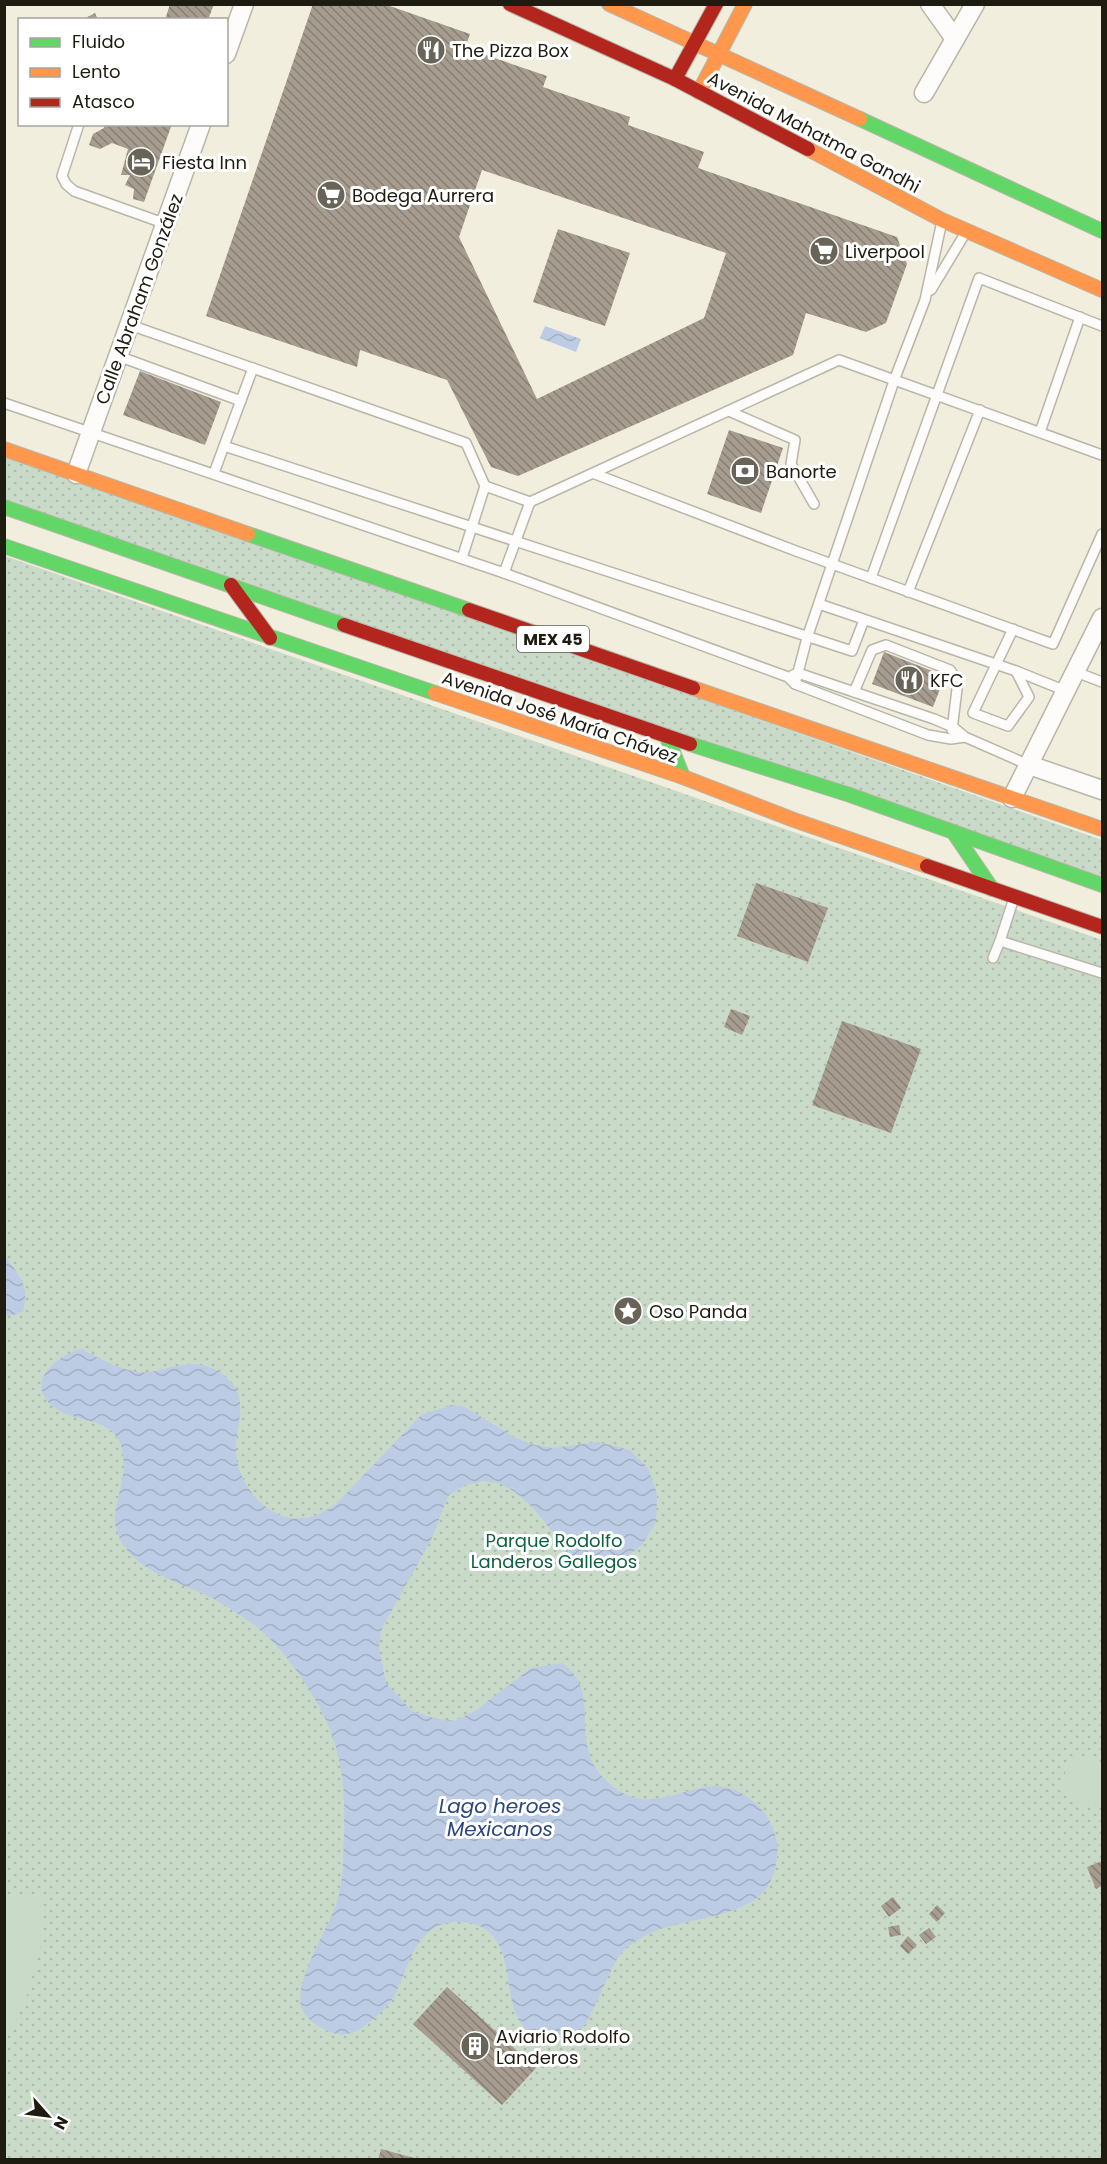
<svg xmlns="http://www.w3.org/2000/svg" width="1107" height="2164" viewBox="0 0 1107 2164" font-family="Poppins,sans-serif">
  <defs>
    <pattern id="park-dots" width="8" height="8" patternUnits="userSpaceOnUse" patternTransform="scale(1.5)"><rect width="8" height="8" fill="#c9dbc8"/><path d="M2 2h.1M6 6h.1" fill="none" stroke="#acbbab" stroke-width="1.8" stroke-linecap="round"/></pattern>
    <pattern id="water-waves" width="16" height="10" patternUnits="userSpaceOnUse" patternTransform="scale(1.5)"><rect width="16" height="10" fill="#bdcce5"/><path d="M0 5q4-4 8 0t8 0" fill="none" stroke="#a2afc3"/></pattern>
    <pattern id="building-back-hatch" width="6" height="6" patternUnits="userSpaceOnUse" patternTransform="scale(1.5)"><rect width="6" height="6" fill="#a69c8f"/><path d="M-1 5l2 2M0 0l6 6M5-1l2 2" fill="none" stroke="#877e73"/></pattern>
  </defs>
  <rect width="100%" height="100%" fill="#f2eedd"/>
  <!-- park -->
  <g fill="url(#park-dots)">
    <path d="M 5,454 L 1102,840 L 1102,884 L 5,501 Z"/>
    <path d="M 5,556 L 1102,940 L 1102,2159 L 5,2160 Z"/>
  </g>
  <!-- pitch -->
  <g fill="#c9dbc8">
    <path d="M 1079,1756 L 1094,1758 L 1102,1767 L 1102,1803 L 1080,1806 C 1057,1787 1058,1776 1079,1756 Z"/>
    <path d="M 5,1896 L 41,1898 L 40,1948 L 26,1999 L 5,2042 Z"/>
  </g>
  <!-- water -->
  <g fill="url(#water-waves)">
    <path d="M 545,326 L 581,339 L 576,352 L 540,338 Z"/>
    <path d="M 5,1256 C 20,1277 30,1285 23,1312 L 10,1316 L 5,1314 Z"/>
    <path d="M 81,1349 C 102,1359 125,1374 149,1372 C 173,1369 191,1357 216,1370 C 226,1375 236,1385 239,1397 C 243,1415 235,1433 236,1451 C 237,1484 268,1523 303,1518 C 316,1517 325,1511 336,1504 L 421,1415 L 452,1405 L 465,1407 L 516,1438 L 535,1445 L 552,1448 L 598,1442 L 630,1450 L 648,1468 L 657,1494 L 656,1522 L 642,1545 L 628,1556 L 590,1563 L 572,1556 L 533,1508 L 515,1492 L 499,1483 L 483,1481 L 465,1485 L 448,1496 L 431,1540 L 381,1630 L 379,1647 L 386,1683 L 412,1711 L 434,1718 L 454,1721 L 475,1711 L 531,1668 L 562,1663 C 608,1696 560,1747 615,1788 C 665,1825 706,1755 757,1805 C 767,1814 772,1824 776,1838 C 779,1850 777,1863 773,1875 C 758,1923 678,1914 641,1938 C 639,1939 627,1947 625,1949 C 603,1971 594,2034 563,2043 C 553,2045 544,2042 536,2037 C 493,2012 524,1944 477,1925 C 467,1921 450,1921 440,1925 C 408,1939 407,1980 389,2004 C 383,2011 375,2018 368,2023 C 357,2032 347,2037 333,2033 C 322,2029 309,2022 303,2011 C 289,1984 333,1924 339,1895 C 343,1876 343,1856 344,1837 C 346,1781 341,1740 310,1691 C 294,1665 273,1637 247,1620 C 234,1611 220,1602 206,1595 C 176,1581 137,1572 120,1539 C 108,1517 121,1496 123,1474 C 130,1408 76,1430 49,1403 C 26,1379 60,1354 81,1349 Z"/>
  </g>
  <!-- building -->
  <g fill="url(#building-back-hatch)" fill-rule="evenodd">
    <path d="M 170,4 L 214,4 L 208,20 L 165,20 Z"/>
    <path d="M 313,4 L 384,4 L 470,34 L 465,48 L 547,76 L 543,87 L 630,117 L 628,125 L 704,152 L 698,168 L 897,237 L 907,264 L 886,323 L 866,332 L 806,313 L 793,355 L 518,476 L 491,467 L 447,380 L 360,350 L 357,367 L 206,316 ZM 482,170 L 726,253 L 704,318 L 537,399 L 459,237 Z"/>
    <path d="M 95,13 L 98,20 L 82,20 Z"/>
    <path d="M 104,124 L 172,124 L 144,202 L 133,199 L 134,189 L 125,185 L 130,175 L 121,175 L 128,149 L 112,143 L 100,149 L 89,145 L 93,134 L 104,128 Z"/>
    <path d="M 558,229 L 630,253 L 605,326 L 533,302 Z"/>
    <path d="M 140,371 L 221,402 L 205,445 L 123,415 Z"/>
    <path d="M 729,430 L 783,448 L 761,513 L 707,494 Z"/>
    <path d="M 884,652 L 945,676 L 933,707 L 872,684 Z"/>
    <path d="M 756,883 L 828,908 L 808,962 L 737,936 Z"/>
    <path d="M 731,1009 L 750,1016 L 742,1035 L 724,1027 Z"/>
    <path d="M 842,1021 L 921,1049 L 891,1133 L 812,1105 Z"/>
    <path d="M 1102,1861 L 1102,1886 L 1096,1889 L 1087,1867 Z"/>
    <path d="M 893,1897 L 901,1908 L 889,1917 L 881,1906 Z"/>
    <path d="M 937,1905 L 945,1913 L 937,1922 L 929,1914 Z"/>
    <path d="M 899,1925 L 901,1935 L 890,1937 L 888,1927 Z"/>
    <path d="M 929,1928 L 936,1937 L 926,1944 L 919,1935 Z"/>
    <path d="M 908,1936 L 917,1945 L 908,1954 L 900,1946 Z"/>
    <path d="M 447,1987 L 536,2068 L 502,2105 L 413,2024 Z"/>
    <path d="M 381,2149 L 418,2159 L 418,2160 L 378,2160 Z"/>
  </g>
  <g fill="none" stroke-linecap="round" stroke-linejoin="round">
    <!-- lane casing -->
    <g stroke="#b9b6a9" stroke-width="12">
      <g id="lane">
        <path d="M 79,124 L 62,176 L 66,184 L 74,191 L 166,224"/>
        <path d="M 931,290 L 966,232"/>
        <path d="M 130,325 L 466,443 L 485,486 L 462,558"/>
        <path d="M 118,356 L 241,401"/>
        <path d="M 253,368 L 224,446 L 852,651 L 864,620"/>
        <path d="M 4,403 L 504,573 L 788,677 L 795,684 L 928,735 L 951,739 L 965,737"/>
        <path d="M 731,412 L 795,440 L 791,464 L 814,504"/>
        <path d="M 1040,432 L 1080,317"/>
        <path d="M 214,473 L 224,446"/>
        <path d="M 595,474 L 796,551 L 1053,644 L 1102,534"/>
        <path d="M 485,486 L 530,502 L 839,360 L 1102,455"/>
        <path d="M 504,573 L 530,502"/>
        <path d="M 871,578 L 979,278 L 1102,326"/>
        <path d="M 908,592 L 980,410"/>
        <path d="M 819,604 L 1016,671 L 1066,691"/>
        <path d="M 1013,629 L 973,713 L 1008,726 L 1029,697 L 1016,671"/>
        <path d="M 1076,672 L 1102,682"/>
        <path d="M 793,675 L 798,673 L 934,719 L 953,727 L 965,737 L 1029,765"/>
        <path d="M 795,684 L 807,638 L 895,378 L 925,300 L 942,221"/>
        <path d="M 854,692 L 872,650 L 886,645 L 950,670 L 958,681 L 952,730"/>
        <path d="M 1014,898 L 1000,941 L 1102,973"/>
        <path d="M 993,958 L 1000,941"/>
      </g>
    </g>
    <!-- street casing -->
    <g stroke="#b9b6a9" stroke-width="21">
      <g id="street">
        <path d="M 930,4 L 955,39"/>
        <path d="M 226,54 L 244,4"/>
        <path d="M 924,93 L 975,4"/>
        <path d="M 76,474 L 201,124"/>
        <path d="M 1029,765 L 1102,790"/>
        <path d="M 1012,798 L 1102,618"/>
      </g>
    </g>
    <!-- fast casing -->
    <g stroke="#b9b6a9" stroke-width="16">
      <g id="fast">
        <path d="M 860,119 L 1102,231"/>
        <path d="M 4,507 L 344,625"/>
        <path d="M 248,534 L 469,610"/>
        <path d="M 4,546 L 435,693"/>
        <path d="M 667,737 L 683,777"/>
        <path d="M 690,744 L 850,795 L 1102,885"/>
        <path d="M 954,833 L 992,889"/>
      </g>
    </g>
    <!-- slow casing -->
    <g stroke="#b9b6a9" stroke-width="16">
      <g id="slow">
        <path d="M 609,4 L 860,119"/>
        <path d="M 699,92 L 745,4"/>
        <path d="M 808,149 L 942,220 L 1102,290"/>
        <path d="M 4,449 L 248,534"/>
        <path d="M 693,688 L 1102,829"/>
        <path d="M 435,693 L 683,777 L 794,820 L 927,866"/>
      </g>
    </g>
    <!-- jam casing -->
    <g stroke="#b9b6a9" stroke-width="16">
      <g id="jam">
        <path d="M 510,4 L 675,79 L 808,149"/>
        <path d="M 675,79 L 716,4"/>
        <path d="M 231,585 L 270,638"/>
        <path d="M 469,610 L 693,688"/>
        <path d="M 344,625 L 690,744"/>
        <path d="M 927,866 L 1102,927"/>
      </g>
    </g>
    <!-- lane -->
    <use href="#lane" stroke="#fdfcfa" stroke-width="9"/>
    <!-- street -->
    <use href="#street" stroke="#fdfcfa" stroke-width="18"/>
    <!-- fast -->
    <use href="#fast" stroke="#63d668" stroke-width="14"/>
    <!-- slow -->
    <use href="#slow" stroke="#ff974d" stroke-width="14"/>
    <!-- jam -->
    <use href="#jam" stroke="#b3261e" stroke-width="14"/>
  </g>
  <!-- icons -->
  <defs>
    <g id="restaurant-disc" transform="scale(1.5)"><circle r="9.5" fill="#686558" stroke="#fff"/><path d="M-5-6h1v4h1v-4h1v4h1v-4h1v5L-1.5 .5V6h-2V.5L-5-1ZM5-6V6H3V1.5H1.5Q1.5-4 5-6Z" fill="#fff"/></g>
    <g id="hotel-disc" transform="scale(1.5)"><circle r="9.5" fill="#686558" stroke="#fff"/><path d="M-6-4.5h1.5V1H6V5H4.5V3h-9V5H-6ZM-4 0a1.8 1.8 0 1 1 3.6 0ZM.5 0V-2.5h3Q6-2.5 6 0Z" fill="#fff"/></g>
    <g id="supermarket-disc" transform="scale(1.5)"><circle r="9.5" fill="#686558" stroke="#fff"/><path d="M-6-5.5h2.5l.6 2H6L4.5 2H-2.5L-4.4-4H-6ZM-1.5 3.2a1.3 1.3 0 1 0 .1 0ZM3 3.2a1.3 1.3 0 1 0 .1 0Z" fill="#fff"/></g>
    <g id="bank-disc" transform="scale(1.5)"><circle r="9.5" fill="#686558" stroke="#fff"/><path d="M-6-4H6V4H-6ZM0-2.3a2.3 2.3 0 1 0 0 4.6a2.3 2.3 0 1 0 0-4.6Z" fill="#fff"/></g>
    <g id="sight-disc" transform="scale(1.5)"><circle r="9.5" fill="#686558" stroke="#fff"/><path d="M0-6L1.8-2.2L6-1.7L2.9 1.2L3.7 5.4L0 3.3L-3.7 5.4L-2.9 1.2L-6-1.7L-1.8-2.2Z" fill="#fff"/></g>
    <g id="building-disc" transform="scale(1.5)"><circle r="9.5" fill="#686558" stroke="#fff"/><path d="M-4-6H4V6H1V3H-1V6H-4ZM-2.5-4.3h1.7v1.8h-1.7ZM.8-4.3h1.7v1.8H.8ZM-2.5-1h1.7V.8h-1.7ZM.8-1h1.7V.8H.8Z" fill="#fff"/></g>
  </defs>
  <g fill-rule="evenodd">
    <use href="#restaurant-disc" x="431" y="50"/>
    <use href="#hotel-disc" x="141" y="162"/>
    <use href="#supermarket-disc" x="331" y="195"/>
    <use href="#supermarket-disc" x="824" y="251"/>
    <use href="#bank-disc" x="745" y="471"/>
    <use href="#restaurant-disc" x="909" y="680"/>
    <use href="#sight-disc" x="628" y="1311"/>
    <use href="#building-disc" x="475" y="2046"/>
  </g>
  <g text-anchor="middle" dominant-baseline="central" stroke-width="6" stroke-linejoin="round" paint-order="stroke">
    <!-- shield labels -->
    <rect fill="#fff" stroke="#625f58" stroke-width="1.5" x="517" y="626" width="72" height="26" rx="4.5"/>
    <g font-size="16" font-weight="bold" fill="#1e1b10">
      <text x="553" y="639">MEX 45</text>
    </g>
    <!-- poi labels -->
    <g font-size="18" fill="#1e1b10" stroke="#fff" text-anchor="start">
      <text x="452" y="50">The Pizza Box</text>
      <text x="162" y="162">Fiesta Inn</text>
      <text x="352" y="195">Bodega Aurrera</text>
      <text x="845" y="251">Liverpool</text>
      <text x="766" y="471">Banorte</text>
      <text x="930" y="680">KFC</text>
      <text x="649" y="1311">Oso Panda</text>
      <text x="496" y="2036">Aviario Rodolfo<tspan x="496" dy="21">Landeros</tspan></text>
    </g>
    <!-- street labels -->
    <g font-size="18" fill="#1e1b10" stroke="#fff">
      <text transform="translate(814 132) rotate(28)">Avenida Mahatma Gandhi</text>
      <text transform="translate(139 299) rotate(-70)">Calle Abraham González</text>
      <text transform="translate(560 717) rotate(19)">Avenida José María Chávez</text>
    </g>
    <!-- park labels -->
    <g font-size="18" fill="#0c623e" stroke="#fff">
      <text x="554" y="1540">Parque Rodolfo<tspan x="554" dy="21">Landeros Gallegos</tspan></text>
    </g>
    <!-- water labels -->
    <g font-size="20" font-style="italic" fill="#2a477c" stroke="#fff">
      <text x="500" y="1806">Lago heroes<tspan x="500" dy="23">Mexicanos</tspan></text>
    </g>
  </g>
  <!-- border -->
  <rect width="1107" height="2164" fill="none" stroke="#1e1b10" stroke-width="12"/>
  <!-- legend -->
  <rect x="18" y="18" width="210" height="108" fill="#ffffff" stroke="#a5a49f" stroke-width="1.5"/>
  <rect x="30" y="38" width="30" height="9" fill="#63d668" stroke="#a5a49f" stroke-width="1.5"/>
  <text x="72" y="48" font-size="18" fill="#1e1b10">Fluido</text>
  <rect x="30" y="68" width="30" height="9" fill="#ff974d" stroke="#a5a49f" stroke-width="1.5"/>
  <text x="72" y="78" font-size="18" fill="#1e1b10">Lento</text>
  <rect x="30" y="98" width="30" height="9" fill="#b3261e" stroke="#a5a49f" stroke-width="1.5"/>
  <text x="72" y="108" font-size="18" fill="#1e1b10">Atasco</text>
  <!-- north arrow -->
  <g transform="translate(48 2116) rotate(118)" stroke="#ffffff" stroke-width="4.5" paint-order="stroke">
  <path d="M0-4.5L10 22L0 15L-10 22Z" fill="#1e1b10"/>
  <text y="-9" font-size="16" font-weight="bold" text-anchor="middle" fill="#1e1b10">N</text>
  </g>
</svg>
